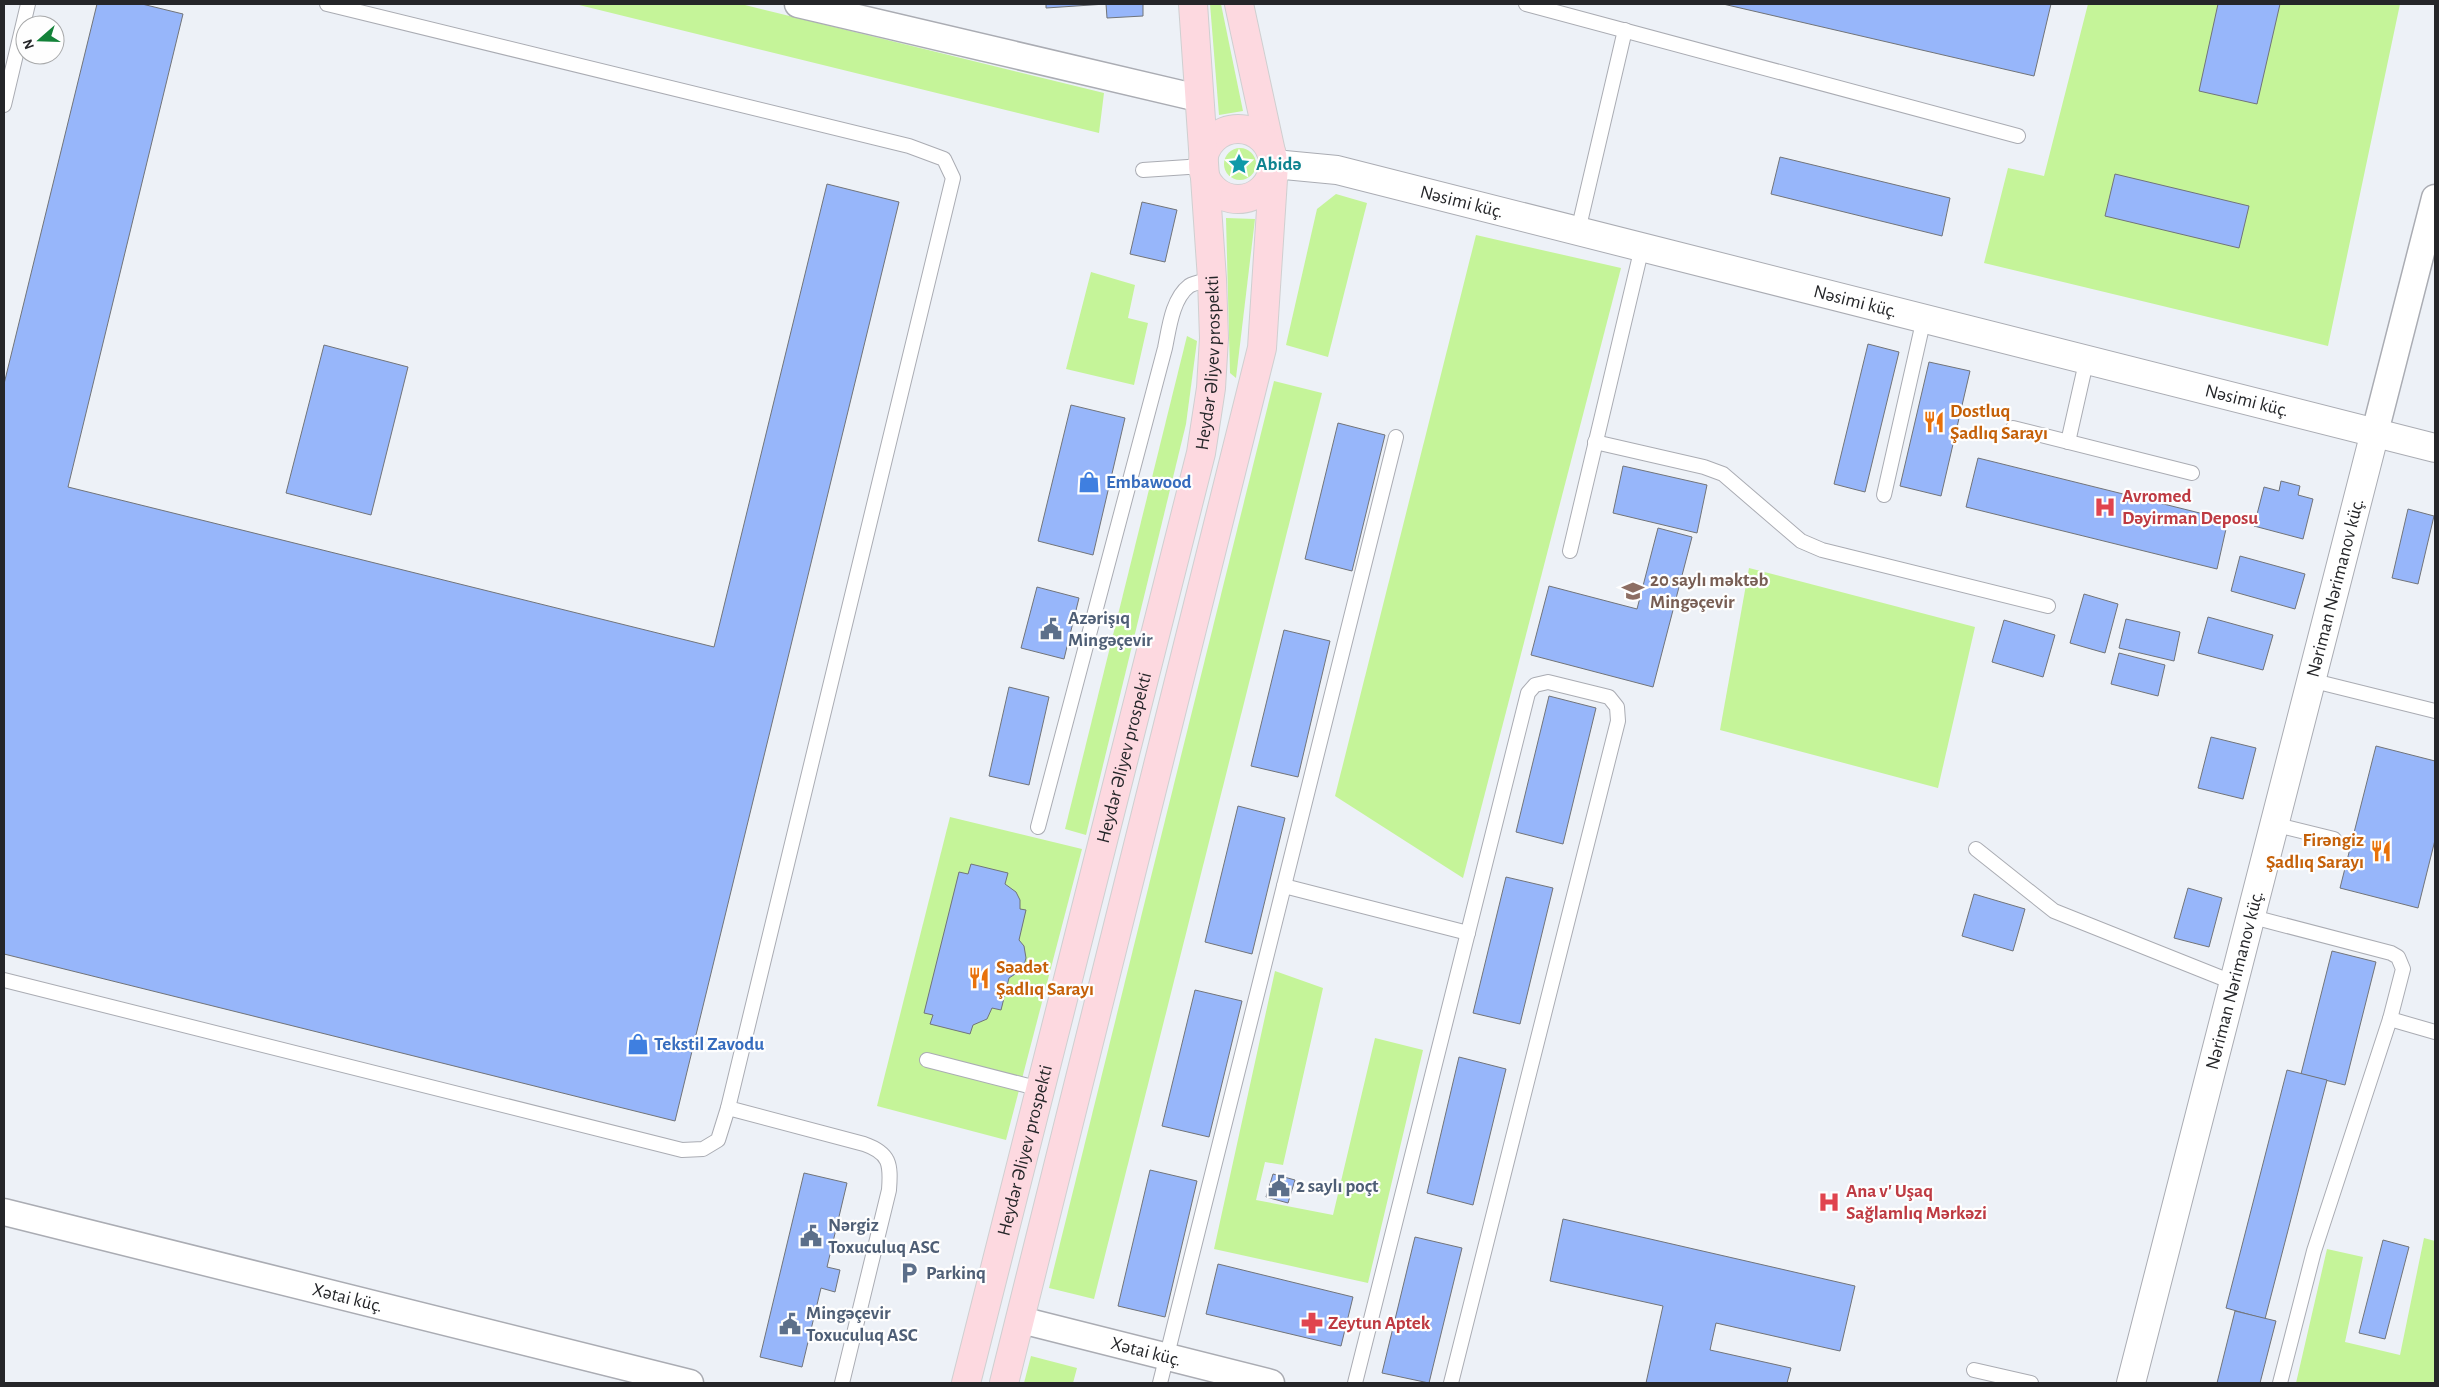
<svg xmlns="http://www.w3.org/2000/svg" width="2439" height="1387" viewBox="0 0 2439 1387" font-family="'Alegreya Sans',sans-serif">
  <rect width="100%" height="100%" fill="#edf1f7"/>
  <!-- green -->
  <g fill="#c5f499">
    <path d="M 575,4 L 741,4 L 1104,93 L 1099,133 Z"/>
    <path d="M 1210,4 L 1221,4 L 1243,111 L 1219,115 Z"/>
    <path d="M 2088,4 L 2400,4 L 2328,346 L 1984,263 L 2008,168 L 2044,176 Z"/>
    <circle cx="1240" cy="164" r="16"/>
    <path d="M 1336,194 L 1367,203 L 1328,357 L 1286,345 L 1317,209 Z"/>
    <path d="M 1226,218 L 1255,219 L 1236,378 L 1230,373 Z"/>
    <path d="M 1476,235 L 1621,268 L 1463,878 L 1335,796 Z"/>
    <path d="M 1091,272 L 1135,285 L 1128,318 L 1148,323 L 1134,385 L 1066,369 Z"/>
    <path d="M 1187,336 L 1197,341 L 1186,424 L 1086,835 L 1065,829 Z"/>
    <path d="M 1274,381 L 1322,393 L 1094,1299 L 1049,1288 Z"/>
    <path d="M 1749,568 L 1975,627 L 1938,788 L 1720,730 Z"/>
    <path d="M 950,817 L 1082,849 L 1006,1140 L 877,1106 Z"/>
    <path d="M 1275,971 L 1323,988 L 1283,1165 L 1265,1162 L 1256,1200 L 1333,1215 L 1375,1038 L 1423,1050 L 1368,1283 L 1214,1249 Z"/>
    <path d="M 2424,1238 L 2435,1241 L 2435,1383 L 2296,1383 L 2327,1249 L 2363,1257 L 2345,1342 L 2400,1355 Z"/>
    <path d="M 1031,1356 L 1077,1368 L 1073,1383 L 1024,1383 Z"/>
  </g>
  <!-- building -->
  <g fill="#97b6fa" stroke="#717479">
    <path d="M 97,4 L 142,4 L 183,14 L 68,487 L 714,647 L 827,184 L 899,202 L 675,1121 L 4,954 L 4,384 Z"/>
    <path d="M 1046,4 L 1143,4 L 1143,16 L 1107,18 L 1106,4 L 1046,8 Z"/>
    <path d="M 1723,4 L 2051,4 L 2034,76 Z"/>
    <path d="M 2218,4 L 2280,4 L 2257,104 L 2199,91 Z"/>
    <path d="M 1780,157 L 1950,198 L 1942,236 L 1771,194 Z"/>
    <path d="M 2115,174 L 2249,206 L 2239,248 L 2105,216 Z"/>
    <path d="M 1142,202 L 1177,210 L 1165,262 L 1130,254 Z"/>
    <path d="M 1868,344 L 1899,352 L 1865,492 L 1834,484 Z"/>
    <path d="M 324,345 L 408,367 L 371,515 L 286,493 Z"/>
    <path d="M 1929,362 L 1970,371 L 1941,496 L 1900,486 Z"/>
    <path d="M 1071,405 L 1125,418 L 1093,555 L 1038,541 Z"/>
    <path d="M 1338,423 L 1385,435 L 1352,571 L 1305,559 Z"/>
    <path d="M 1978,458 L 2228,520 L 2217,569 L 1966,507 Z"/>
    <path d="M 1623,466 L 1707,485 L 1697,533 L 1613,513 Z"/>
    <path d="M 2281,481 L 2300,486 L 2298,495 L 2313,499 L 2303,539 L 2254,526 L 2264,487 L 2279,491 Z"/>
    <path d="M 2408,509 L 2434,516 L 2418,584 L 2392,578 Z"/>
    <path d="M 1658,528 L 1692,537 L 1653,687 L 1531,655 L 1549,586 L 1637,609 Z"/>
    <path d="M 2240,556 L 2305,574 L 2295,609 L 2231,591 Z"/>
    <path d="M 1037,587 L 1079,598 L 1064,659 L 1021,648 Z"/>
    <path d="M 2084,594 L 2118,604 L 2105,653 L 2070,643 Z"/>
    <path d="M 2208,617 L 2273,635 L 2263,670 L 2198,653 Z"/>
    <path d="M 2126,619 L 2180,632 L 2174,661 L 2119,648 Z"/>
    <path d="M 2004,620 L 2055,635 L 2043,677 L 1992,662 Z"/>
    <path d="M 1284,630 L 1330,641 L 1298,777 L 1251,766 Z"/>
    <path d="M 2119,653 L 2165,665 L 2158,696 L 2111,684 Z"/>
    <path d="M 1009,687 L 1049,697 L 1029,785 L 989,776 Z"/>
    <path d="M 1549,696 L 1596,708 L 1563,844 L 1516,832 Z"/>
    <path d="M 2211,737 L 2256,748 L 2243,799 L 2198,788 Z"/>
    <path d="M 2376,746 L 2435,761 L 2435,840 L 2418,908 L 2340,888 Z"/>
    <path d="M 1238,806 L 1285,818 L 1252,954 L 1205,942 Z"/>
    <path d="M 971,864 L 1008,873 L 1005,884 L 1016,892 L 1020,900 L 1020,909 L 1026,910 L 1019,940 L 1024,946 L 1026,958 L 1023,969 L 1009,978 L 1001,1010 L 992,1008 L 987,1019 L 973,1025 L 970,1034 L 930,1024 L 933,1015 L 924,1013 L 959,872 L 968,874 Z"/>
    <path d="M 1506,877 L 1553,888 L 1520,1024 L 1473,1013 Z"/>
    <path d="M 2188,888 L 2222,898 L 2209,947 L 2174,938 Z"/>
    <path d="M 1974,894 L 2025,909 L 2013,951 L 1962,936 Z"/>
    <path d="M 2332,951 L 2376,962 L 2345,1085 L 2301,1074 Z"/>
    <path d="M 1195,990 L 1242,1001 L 1209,1137 L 1162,1126 Z"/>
    <path d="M 1459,1057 L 1506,1069 L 1473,1205 L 1427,1193 Z"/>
    <path d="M 2287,1070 L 2327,1080 L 2265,1319 L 2226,1308 Z"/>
    <path d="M 1150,1170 L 1197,1181 L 1165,1317 L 1118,1306 Z"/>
    <path d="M 804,1173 L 847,1183 L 827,1267 L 840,1270 L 835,1292 L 821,1288 L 802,1367 L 760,1357 Z"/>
    <path d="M 1273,1174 L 1295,1180 L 1288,1203 L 1266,1197 Z"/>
    <path d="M 1563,1219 L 1855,1286 L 1840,1351 L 1716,1323 L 1710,1350 L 1791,1368 L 1787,1383 L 1646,1383 L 1663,1306 L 1550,1281 Z"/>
    <path d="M 1415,1237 L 1462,1248 L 1429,1383 L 1382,1373 Z"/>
    <path d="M 2383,1240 L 2409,1247 L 2385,1339 L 2359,1333 Z"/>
    <path d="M 1218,1264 L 1353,1297 L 1341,1346 L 1206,1314 Z"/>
    <path d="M 2235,1311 L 2276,1321 L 2260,1383 L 2217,1383 Z"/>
  </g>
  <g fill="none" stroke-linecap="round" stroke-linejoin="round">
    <!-- service casing -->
    <g stroke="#aaacb3" stroke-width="16">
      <g id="service">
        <path d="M 327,4 L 909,146 L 944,159 L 953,178 L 728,1108 L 864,1144 C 890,1153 891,1164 889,1190 L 842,1383"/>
        <path d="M 1526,4 L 2018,136"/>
        <path d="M 4,105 L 28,4"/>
        <path d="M 1143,170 L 1203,166"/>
        <path d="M 1578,231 L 1625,30"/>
        <path d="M 2013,428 L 2192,473"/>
        <path d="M 1595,442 L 1704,467 L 1723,474 L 1801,541 L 1822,550 L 2048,606"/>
        <path d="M 2068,442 L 2087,358"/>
        <path d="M 1884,495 L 1924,318"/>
        <path d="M 1570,551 L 1642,247"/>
        <path d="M 2310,680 L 2435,711"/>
        <path d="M 2273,824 L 2334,839"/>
        <path d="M 1038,827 L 1165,348 C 1169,329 1172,299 1189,286 C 1195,282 1206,281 1212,279"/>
        <path d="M 1976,849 L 2054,911 L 2232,982"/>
        <path d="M 1284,886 L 1468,933"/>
        <path d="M 2249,916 L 2391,953 L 2398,957 L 2403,969 L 2390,1019 L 2435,1032"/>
        <path d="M 4,980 L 682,1150 L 703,1149 L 718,1140 L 728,1108"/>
        <path d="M 927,1060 L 1040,1089"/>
        <path d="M 1974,1370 L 2031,1383"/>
        <path d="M 1160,1383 L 1396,437"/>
        <path d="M 1355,1383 L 1528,693 L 1535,685 L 1548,682 L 1609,697 L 1617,707 L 1618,721 L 1451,1383"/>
        <path d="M 2280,1383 L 2314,1251 L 2390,1019"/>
      </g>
    </g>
    <!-- minor casing -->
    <g stroke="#aaacb3" stroke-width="29">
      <g id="minor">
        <path d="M 798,4 L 1198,98"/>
        <path d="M 2375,432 L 2435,198"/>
        <path id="s1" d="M 4,1212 L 690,1383"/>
        <path id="s2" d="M 1021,1320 L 1271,1383"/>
      </g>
    </g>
    <!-- tertiary casing -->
    <g stroke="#aaacb3" stroke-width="30">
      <g id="tertiary">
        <path id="s3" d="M 1274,164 L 1337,170 L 2435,448"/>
        <path id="s4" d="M 2131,1383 L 2375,432"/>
      </g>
    </g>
    <!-- primary casing -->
    <g stroke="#cfcfd0" stroke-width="30">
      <g id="primary">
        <path d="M 1239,4 L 1271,152"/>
        <circle cx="1238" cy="164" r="35"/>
        <path id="s5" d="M 966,1383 L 1201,453 L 1211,388 L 1214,338 L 1212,279 L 1193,4"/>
        <path d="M 1004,1383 L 1262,348 L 1274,164"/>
      </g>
    </g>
    <!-- service -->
    <use href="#service" stroke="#fff" stroke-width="14"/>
    <!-- minor -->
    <use href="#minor" stroke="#fff" stroke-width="26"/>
    <!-- tertiary -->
    <use href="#tertiary" stroke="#fff" stroke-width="28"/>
    <!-- primary -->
    <use href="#primary" stroke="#fdd9e0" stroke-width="28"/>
  </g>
  <!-- icons -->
  <defs>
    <g id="sight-bare" transform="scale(1.725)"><path d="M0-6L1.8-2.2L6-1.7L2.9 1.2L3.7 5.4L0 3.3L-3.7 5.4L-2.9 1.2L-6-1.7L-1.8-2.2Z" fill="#0f9aa8" stroke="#fefefe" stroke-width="2.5" paint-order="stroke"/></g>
    <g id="restaurant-bare" transform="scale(1.725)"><path d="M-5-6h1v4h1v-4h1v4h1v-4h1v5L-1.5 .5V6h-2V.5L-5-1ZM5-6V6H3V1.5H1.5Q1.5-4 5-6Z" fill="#e8710a" stroke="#fefefe" stroke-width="2.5" paint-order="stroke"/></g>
    <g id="shop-bare" transform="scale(1.725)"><path d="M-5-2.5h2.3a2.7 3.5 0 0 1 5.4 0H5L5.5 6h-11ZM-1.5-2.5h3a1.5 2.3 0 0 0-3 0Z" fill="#3f7fe0" stroke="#fefefe" stroke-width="2.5" paint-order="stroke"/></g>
    <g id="hospital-bare" transform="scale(1.725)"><path d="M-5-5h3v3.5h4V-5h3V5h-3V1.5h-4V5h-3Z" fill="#e0444e" stroke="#fefefe" stroke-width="2.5" paint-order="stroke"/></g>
    <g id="school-bare" transform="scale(1.725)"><path d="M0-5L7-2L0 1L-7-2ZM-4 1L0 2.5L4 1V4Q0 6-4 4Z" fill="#8d6e63" stroke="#fefefe" stroke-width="2.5" paint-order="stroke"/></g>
    <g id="civic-bare" transform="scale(1.725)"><path d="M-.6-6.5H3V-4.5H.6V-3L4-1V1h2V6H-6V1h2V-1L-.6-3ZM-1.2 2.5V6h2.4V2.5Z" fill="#5c6f8a" stroke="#fefefe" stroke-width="2.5" paint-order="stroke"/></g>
    <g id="parking-bare" transform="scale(1.725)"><path d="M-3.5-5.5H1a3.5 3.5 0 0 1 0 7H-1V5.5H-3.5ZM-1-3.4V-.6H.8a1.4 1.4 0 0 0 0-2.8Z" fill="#5c6f8a" stroke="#fefefe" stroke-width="2.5" paint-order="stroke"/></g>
    <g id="pharmacy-bare" transform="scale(1.725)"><path d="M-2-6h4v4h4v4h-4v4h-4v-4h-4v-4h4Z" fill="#e0444e" stroke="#fefefe" stroke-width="2.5" paint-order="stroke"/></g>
  </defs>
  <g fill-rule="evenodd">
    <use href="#sight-bare" x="1239" y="164"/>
    <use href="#restaurant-bare" x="1934" y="422"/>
    <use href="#shop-bare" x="1089" y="482"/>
    <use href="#hospital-bare" x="2105" y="507"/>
    <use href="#school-bare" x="1633" y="591"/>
    <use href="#civic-bare" x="1051" y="629"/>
    <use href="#restaurant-bare" x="2381" y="851"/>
    <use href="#restaurant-bare" x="979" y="978"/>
    <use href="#shop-bare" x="638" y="1044"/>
    <use href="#civic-bare" x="1279" y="1186"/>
    <use href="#hospital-bare" x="1829" y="1202"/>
    <use href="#civic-bare" x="811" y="1236"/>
    <use href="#parking-bare" x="909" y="1273"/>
    <use href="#pharmacy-bare" x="1312" y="1323"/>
    <use href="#civic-bare" x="790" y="1324"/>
  </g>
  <g text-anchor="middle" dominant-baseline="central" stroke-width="4.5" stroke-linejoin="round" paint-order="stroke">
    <!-- culture labels -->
    <g font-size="19" font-weight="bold" fill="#0d838f" stroke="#fefefe" text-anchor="start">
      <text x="1256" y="164">Abidə</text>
    </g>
    <!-- street labels -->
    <g font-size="19" fill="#252629" stroke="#fefefe">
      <text stroke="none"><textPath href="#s3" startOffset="192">Nəsimi küç.</textPath></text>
      <text stroke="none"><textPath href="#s3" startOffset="598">Nəsimi küç.</textPath></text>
      <text stroke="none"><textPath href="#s5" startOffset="1050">Heydər Əliyev prospekti</textPath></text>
      <text stroke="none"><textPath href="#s3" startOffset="1002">Nəsimi küç.</textPath></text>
      <text stroke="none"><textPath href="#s4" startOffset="821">Nəriman Nərimanov küç.</textPath></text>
      <text stroke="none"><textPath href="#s5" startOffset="645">Heydər Əliyev prospekti</textPath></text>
      <text stroke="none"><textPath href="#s4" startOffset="416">Nəriman Nərimanov küç.</textPath></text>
      <text stroke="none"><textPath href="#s5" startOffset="240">Heydər Əliyev prospekti</textPath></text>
      <text stroke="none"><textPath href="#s1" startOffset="354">Xətai küç.</textPath></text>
      <text stroke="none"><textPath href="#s2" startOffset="129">Xətai küç.</textPath></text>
    </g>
    <!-- food labels -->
    <g font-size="19" font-weight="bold" fill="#c56008" stroke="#fefefe" text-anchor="start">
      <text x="1950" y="411">Dostluq<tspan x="1950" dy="22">Şadlıq Sarayı</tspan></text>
      <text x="2364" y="840" text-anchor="end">Firəngiz<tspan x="2364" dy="22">Şadlıq Sarayı</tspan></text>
      <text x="996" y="967">Səadət<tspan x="996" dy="22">Şadlıq Sarayı</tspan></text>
    </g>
    <!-- shop labels -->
    <g font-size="19" font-weight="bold" fill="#366cbe" stroke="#fefefe" text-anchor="start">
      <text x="1106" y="482">Embawood</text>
      <text x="654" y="1044">Tekstil Zavodu</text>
    </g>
    <!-- health labels -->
    <g font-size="19" font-weight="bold" fill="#be3a42" stroke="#fefefe" text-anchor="start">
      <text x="2122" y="496">Avromed<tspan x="2122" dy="22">Dəyirman Deposu</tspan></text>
      <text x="1846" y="1191">Ana v' Uşaq<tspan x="1846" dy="22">Sağlamlıq Mərkəzi</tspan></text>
      <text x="1328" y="1323">Zeytun Aptek</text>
    </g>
    <!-- education labels -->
    <g font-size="19" font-weight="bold" fill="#785e54" stroke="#fefefe" text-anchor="start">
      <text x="1650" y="580">20 saylı məktəb<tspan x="1650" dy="22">Mingəçevir</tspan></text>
    </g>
    <!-- service labels -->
    <g font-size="19" font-weight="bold" fill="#4e5e75" stroke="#fefefe" text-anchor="start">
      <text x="1068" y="618">Azərişıq<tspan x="1068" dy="22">Mingəçevir</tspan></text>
      <text x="1296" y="1186">2 saylı poçt</text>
      <text x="828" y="1225">Nərgiz<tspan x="828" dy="22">Toxuculuq ASC</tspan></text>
      <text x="926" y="1273">Parkinq</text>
      <text x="806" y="1313">Mingəçevir<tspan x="806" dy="22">Toxuculuq ASC</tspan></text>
    </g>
  </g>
  <!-- border -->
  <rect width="2439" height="1387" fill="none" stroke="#252629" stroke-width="10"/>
  <!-- north arrow -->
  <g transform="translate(40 40) rotate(250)"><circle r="24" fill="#fefefe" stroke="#a7a8a9"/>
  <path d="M0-4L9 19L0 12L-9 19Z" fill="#138239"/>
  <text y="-8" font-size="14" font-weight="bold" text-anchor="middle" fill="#252629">N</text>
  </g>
</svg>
